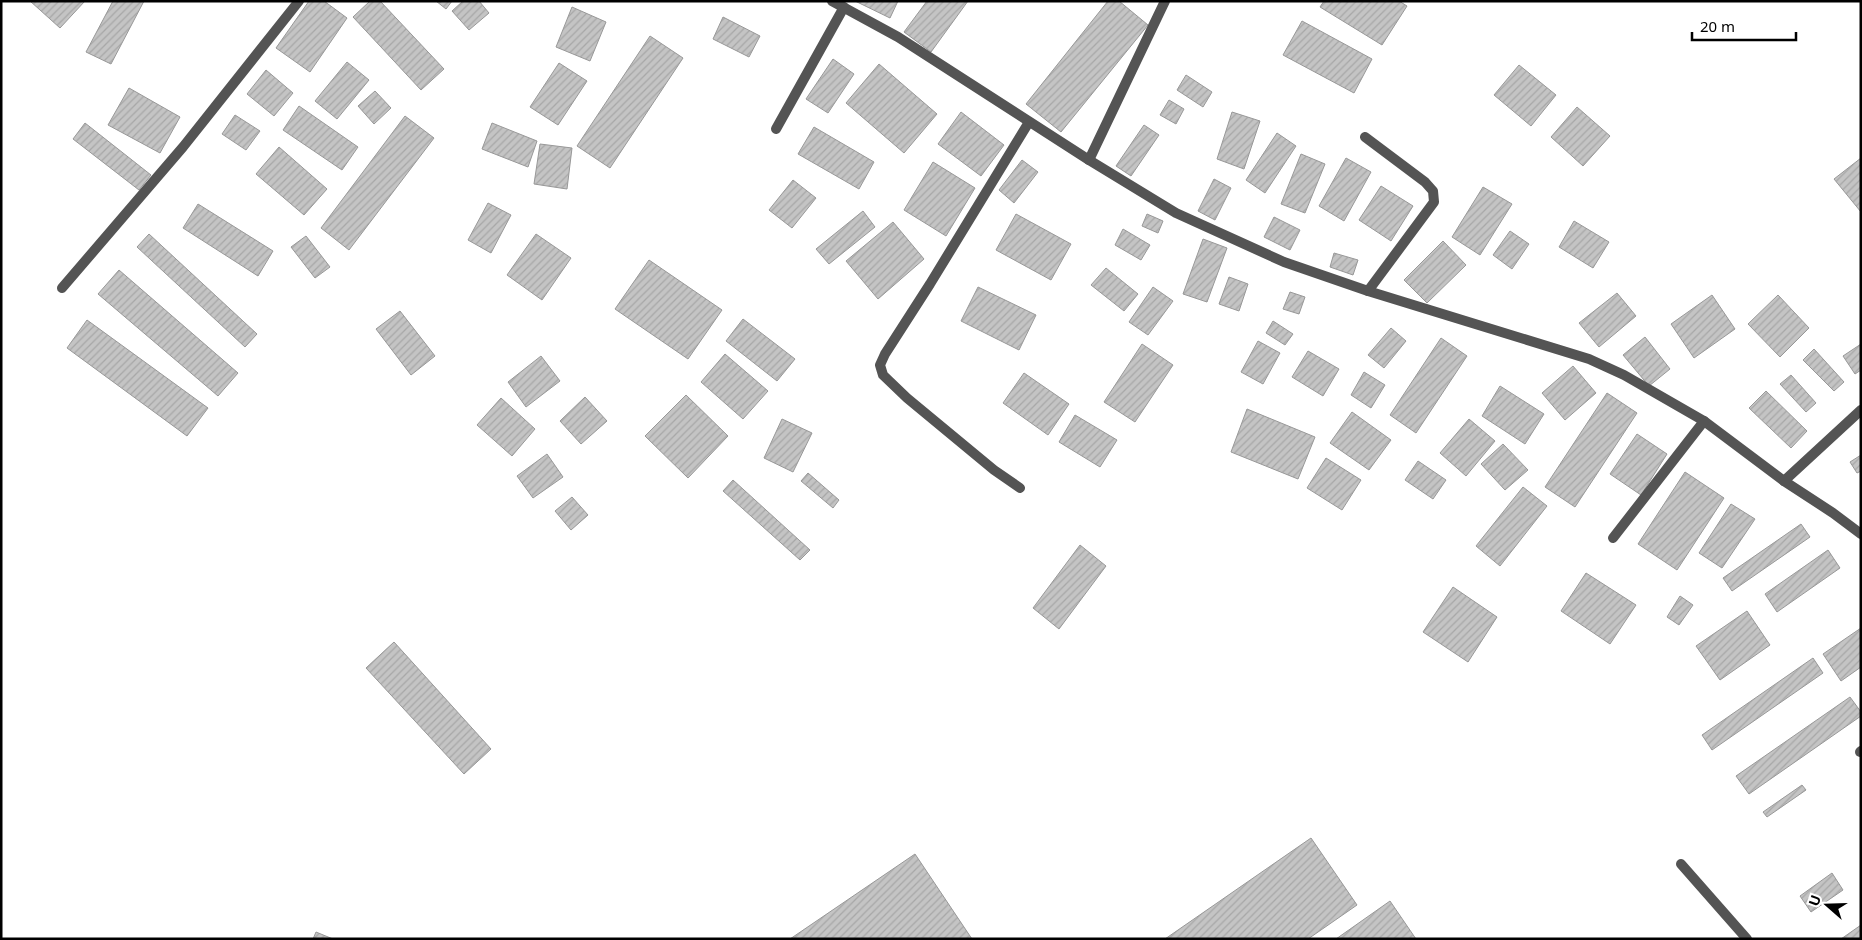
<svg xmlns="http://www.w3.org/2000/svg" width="1862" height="940" viewBox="0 0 1862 940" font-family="'Noto Sans',sans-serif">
  <defs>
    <pattern id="building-hatch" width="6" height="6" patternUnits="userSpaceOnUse" patternTransform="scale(1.25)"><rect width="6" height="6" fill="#c4c4c4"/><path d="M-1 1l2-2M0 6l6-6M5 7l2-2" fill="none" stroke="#a7a7a7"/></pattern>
  </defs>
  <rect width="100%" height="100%" fill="#fff"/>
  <!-- building -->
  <g fill="url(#building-hatch)" stroke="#989898">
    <path d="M 30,1 L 85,1 L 60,28 Z"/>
    <path d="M 113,1 L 144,1 L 111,64 L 86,52 Z"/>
    <path d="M 309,1 L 324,1 L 347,18 L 310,72 L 276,48 Z"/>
    <path d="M 370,1 L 380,1 L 444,69 L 421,90 L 353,17 Z"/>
    <path d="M 436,1 L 452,1 L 446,9 Z"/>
    <path d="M 463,1 L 479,1 L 489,13 L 469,30 L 452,11 Z"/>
    <path d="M 855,1 L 898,1 L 890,18 Z"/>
    <path d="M 927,1 L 968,1 L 931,52 L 904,32 Z"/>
    <path d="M 1108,1 L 1119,1 L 1148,25 L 1061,132 L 1026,104 Z"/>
    <path d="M 1324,1 L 1399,1 L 1407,6 L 1382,45 L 1320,7 Z"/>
    <path d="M 572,7 L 606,22 L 590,61 L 556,47 Z"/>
    <path d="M 723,17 L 760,36 L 749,57 L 713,39 Z"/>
    <path d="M 1302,21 L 1372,59 L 1354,93 L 1283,55 Z"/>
    <path d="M 650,36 L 683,58 L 610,168 L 577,146 Z"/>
    <path d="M 833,59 L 854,74 L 828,113 L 806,99 Z"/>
    <path d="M 347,62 L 369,80 L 337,119 L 315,101 Z"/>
    <path d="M 559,63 L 587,81 L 558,125 L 530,107 Z"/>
    <path d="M 879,64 L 937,114 L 904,153 L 846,103 Z"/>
    <path d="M 1519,65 L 1556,95 L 1531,126 L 1494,95 Z"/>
    <path d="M 266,70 L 293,93 L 274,116 L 247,94 Z"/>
    <path d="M 1186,75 L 1212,92 L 1203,107 L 1177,90 Z"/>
    <path d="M 129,88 L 180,117 L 160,153 L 108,125 Z"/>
    <path d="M 375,91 L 391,108 L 374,124 L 358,106 Z"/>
    <path d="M 1169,100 L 1184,109 L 1176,124 L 1160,115 Z"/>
    <path d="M 299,106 L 358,147 L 342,170 L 283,130 Z"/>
    <path d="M 1577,107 L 1610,136 L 1583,166 L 1551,137 Z"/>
    <path d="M 961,112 L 1004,145 L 981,176 L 938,144 Z"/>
    <path d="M 1232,112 L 1260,121 L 1244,169 L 1217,159 Z"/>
    <path d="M 235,115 L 260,131 L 246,150 L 222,134 Z"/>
    <path d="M 405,116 L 434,138 L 349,250 L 321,228 Z"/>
    <path d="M 85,123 L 151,175 L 139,190 L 73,139 Z"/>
    <path d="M 492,123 L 537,141 L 528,167 L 482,149 Z"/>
    <path d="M 1144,125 L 1159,135 L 1131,176 L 1116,166 Z"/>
    <path d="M 814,127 L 874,162 L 859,189 L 798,154 Z"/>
    <path d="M 1277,133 L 1296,146 L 1265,193 L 1246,180 Z"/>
    <path d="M 540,144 L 572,148 L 567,189 L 534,184 Z"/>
    <path d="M 279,147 L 327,189 L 304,215 L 256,174 Z"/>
    <path d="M 1301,154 L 1325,164 L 1305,213 L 1281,204 Z"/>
    <path d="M 1346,158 L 1371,172 L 1344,221 L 1319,206 Z"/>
    <path d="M 1861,158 L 1861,212 L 1834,179 Z"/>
    <path d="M 1022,160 L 1038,172 L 1014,203 L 999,190 Z"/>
    <path d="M 933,162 L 975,188 L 946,236 L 904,210 Z"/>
    <path d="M 1214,179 L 1231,188 L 1215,220 L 1198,211 Z"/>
    <path d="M 793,180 L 816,198 L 792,228 L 769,210 Z"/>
    <path d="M 1381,186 L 1413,206 L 1391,241 L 1359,220 Z"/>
    <path d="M 1483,187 L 1512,204 L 1480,255 L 1452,237 Z"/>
    <path d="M 488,203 L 511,215 L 491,253 L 468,240 Z"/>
    <path d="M 198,204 L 273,251 L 258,276 L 183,228 Z"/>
    <path d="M 863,211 L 875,227 L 829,264 L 816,249 Z"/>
    <path d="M 1016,214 L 1071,244 L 1051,280 L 996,250 Z"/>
    <path d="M 1147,214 L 1163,221 L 1158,233 L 1142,226 Z"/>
    <path d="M 1274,217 L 1300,230 L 1290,250 L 1264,237 Z"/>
    <path d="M 1574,221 L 1609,242 L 1593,268 L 1559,247 Z"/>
    <path d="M 893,222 L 924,259 L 878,299 L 846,261 Z"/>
    <path d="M 1123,229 L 1150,245 L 1141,260 L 1115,245 Z"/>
    <path d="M 1510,231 L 1529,244 L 1512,269 L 1493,255 Z"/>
    <path d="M 149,234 L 257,334 L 245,347 L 137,247 Z"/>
    <path d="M 536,234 L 571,258 L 542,300 L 507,275 Z"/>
    <path d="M 306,236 L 330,267 L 315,278 L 291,247 Z"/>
    <path d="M 1203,239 L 1227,248 L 1207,302 L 1183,294 Z"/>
    <path d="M 1443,241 L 1466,265 L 1427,303 L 1404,280 Z"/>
    <path d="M 1334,253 L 1358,260 L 1353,275 L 1330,267 Z"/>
    <path d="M 649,260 L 722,310 L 688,359 L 615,309 Z"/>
    <path d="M 1106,268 L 1138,294 L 1124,311 L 1091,285 Z"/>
    <path d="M 119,270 L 238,373 L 218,396 L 98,294 Z"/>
    <path d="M 1229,277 L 1248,284 L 1239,311 L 1219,304 Z"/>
    <path d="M 978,287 L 1036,315 L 1019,350 L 961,321 Z"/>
    <path d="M 1153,287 L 1173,301 L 1148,335 L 1129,322 Z"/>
    <path d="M 1290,292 L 1305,297 L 1299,314 L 1283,309 Z"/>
    <path d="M 1617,293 L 1636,316 L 1599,347 L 1579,323 Z"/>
    <path d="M 1712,295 L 1735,329 L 1694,358 L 1671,324 Z"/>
    <path d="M 1778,295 L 1809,328 L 1780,357 L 1748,324 Z"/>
    <path d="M 400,311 L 435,356 L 411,375 L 376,329 Z"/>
    <path d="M 743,319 L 795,359 L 777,381 L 726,341 Z"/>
    <path d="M 87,320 L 208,408 L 187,436 L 67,348 Z"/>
    <path d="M 1273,321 L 1293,334 L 1285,345 L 1266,333 Z"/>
    <path d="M 1391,328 L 1406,341 L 1384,368 L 1368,355 Z"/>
    <path d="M 1645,337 L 1670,369 L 1649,386 L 1623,355 Z"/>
    <path d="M 1441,338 L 1467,356 L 1416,433 L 1390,415 Z"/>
    <path d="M 1258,341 L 1280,353 L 1263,384 L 1241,372 Z"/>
    <path d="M 1142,344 L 1173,365 L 1135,422 L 1104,402 Z"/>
    <path d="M 1861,344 L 1861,370 L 1855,374 L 1843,356 Z"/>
    <path d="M 1814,349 L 1844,382 L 1834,391 L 1803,360 Z"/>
    <path d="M 1308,351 L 1339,369 L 1323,396 L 1292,377 Z"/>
    <path d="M 725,354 L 768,391 L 743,419 L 701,382 Z"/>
    <path d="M 541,356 L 560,381 L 526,407 L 508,382 Z"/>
    <path d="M 1573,366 L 1596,393 L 1565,420 L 1542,393 Z"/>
    <path d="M 1364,372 L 1385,385 L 1371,408 L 1351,395 Z"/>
    <path d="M 1024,373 L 1069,404 L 1048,435 L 1003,403 Z"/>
    <path d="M 1791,375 L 1816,403 L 1806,412 L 1780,384 Z"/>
    <path d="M 1500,386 L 1544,414 L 1525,444 L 1482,416 Z"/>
    <path d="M 1766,391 L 1807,431 L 1791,448 L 1749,408 Z"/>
    <path d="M 1607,393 L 1637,413 L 1575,507 L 1545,487 Z"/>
    <path d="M 686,395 L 728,436 L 688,478 L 645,436 Z"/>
    <path d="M 585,397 L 607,421 L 581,444 L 560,421 Z"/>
    <path d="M 501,398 L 535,429 L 512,456 L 477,425 Z"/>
    <path d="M 1247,409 L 1315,437 L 1298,479 L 1231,452 Z"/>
    <path d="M 1352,412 L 1391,440 L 1369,470 L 1330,443 Z"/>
    <path d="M 1075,415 L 1117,440 L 1100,467 L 1059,442 Z"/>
    <path d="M 782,419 L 812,433 L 793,472 L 764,458 Z"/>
    <path d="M 1469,419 L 1495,441 L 1466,476 L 1440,453 Z"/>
    <path d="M 1637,434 L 1667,454 L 1641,495 L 1610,474 Z"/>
    <path d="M 1503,444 L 1528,470 L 1505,490 L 1481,464 Z"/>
    <path d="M 547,454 L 563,477 L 533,498 L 517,476 Z"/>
    <path d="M 1861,455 L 1861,471 L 1857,473 L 1850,462 Z"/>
    <path d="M 1326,458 L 1361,480 L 1342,510 L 1307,488 Z"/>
    <path d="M 1418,461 L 1446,480 L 1433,499 L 1405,480 Z"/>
    <path d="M 1685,472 L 1724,498 L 1677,570 L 1638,544 Z"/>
    <path d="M 808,473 L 839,500 L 833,508 L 801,481 Z"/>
    <path d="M 733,480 L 810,550 L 800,560 L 723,491 Z"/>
    <path d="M 1523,487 L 1547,506 L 1500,566 L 1476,546 Z"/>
    <path d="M 572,497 L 588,515 L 571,530 L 555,511 Z"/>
    <path d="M 1731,504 L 1755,519 L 1722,568 L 1699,553 Z"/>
    <path d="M 1801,524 L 1810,537 L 1732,591 L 1723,578 Z"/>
    <path d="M 1080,545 L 1106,566 L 1059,629 L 1033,608 Z"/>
    <path d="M 1828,550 L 1840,568 L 1777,612 L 1765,594 Z"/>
    <path d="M 1586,573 L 1636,605 L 1610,644 L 1561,611 Z"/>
    <path d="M 1453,587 L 1497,617 L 1468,662 L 1423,632 Z"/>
    <path d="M 1680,596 L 1693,605 L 1679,625 L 1667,617 Z"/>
    <path d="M 1747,611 L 1770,645 L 1720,680 L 1696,646 Z"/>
    <path d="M 1861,628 L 1861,667 L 1841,681 L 1823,654 Z"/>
    <path d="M 394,642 L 491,749 L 464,774 L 366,668 Z"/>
    <path d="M 1813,658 L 1823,673 L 1712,750 L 1702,735 Z"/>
    <path d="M 1850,697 L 1861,712 L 1861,716 L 1749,794 L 1736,776 Z"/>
    <path d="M 1802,785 L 1806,790 L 1767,817 L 1763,812 Z"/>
    <path d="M 1311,838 L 1357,905 L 1308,939 L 1165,939 Z"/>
    <path d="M 915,854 L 972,939 L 790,939 Z"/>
    <path d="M 1832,873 L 1843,890 L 1811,912 L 1800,896 Z"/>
    <path d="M 1390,901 L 1416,939 L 1336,939 Z"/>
    <path d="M 1861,925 L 1861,939 L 1841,939 Z"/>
    <path d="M 316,932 L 333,939 L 313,939 Z"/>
  </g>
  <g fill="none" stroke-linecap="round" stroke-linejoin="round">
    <!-- minor -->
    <g stroke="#545454" stroke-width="10">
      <path d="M 832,1 L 898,37 L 1089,160 L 1176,213 L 1284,262 L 1368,291 L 1589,359 L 1624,375 L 1704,421 L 1784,481 L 1833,513 L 1861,534"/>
      <path d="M 776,129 L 844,7"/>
      <path d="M 1365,137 L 1425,182 L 1433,191 L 1434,202 L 1368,291"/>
      <path d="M 1089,160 L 1165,1"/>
      <path d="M 62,288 L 183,147 L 299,1"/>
      <path d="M 1784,481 L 1861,410"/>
      <path d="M 1020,488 L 994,470 L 907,398 L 883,375 L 880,365 L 885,354 L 930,284 L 1029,122"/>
      <path d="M 1613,538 L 1704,421"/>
      <path d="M 1860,752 L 1861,751"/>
      <path d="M 1681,864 L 1747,939"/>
    </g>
  </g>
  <!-- border -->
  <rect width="1862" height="940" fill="none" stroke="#000000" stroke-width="5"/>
  <!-- north arrow -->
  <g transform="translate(1827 905) rotate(290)" stroke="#ffffff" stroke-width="4" paint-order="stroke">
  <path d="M0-4L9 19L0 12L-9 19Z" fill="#000000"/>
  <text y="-8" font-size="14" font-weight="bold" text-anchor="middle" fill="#000000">U</text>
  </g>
  <!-- scale -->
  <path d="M1692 32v8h104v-8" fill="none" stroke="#000000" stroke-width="2.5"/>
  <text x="1700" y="32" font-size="15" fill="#000000" stroke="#ffffff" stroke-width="4" paint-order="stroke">20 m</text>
</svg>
